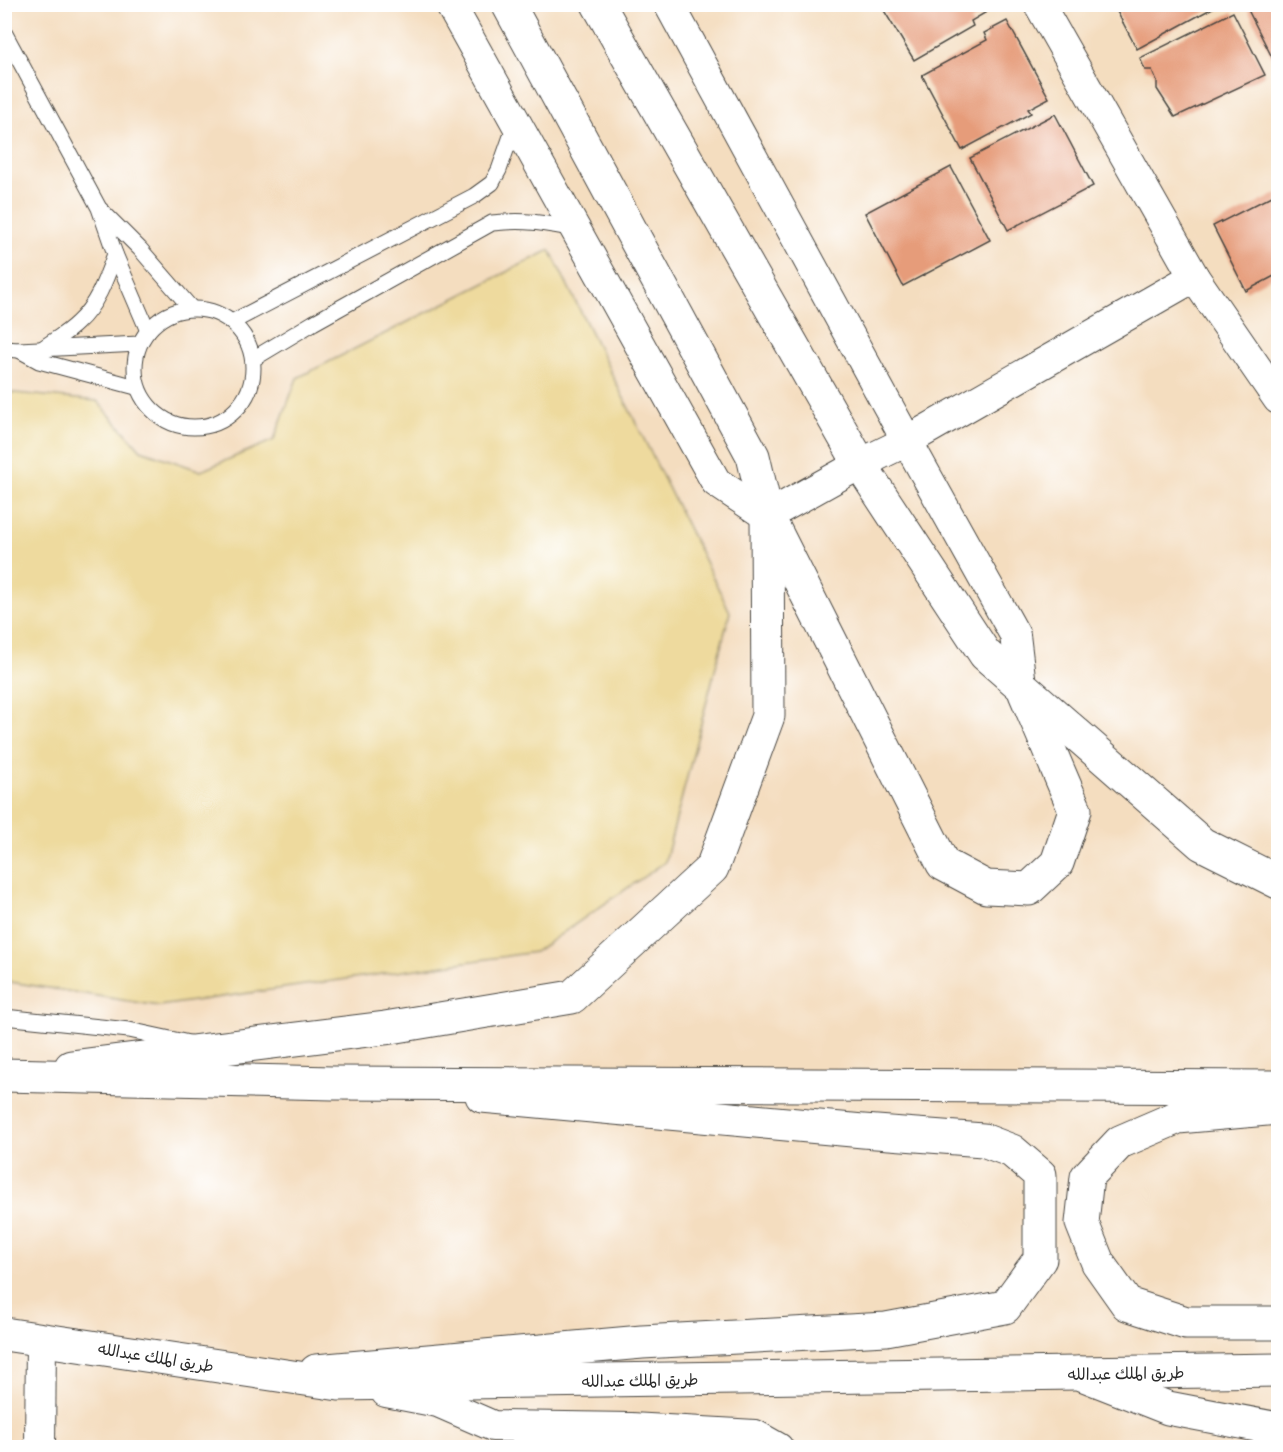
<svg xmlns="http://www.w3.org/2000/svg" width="1283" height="1452" viewBox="0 0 1283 1452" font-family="Delius,'Playpen Sans Arabic',sans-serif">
  <rect width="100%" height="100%" fill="#fff"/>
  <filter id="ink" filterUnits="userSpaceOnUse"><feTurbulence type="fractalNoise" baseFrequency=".0167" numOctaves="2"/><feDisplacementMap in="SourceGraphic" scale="12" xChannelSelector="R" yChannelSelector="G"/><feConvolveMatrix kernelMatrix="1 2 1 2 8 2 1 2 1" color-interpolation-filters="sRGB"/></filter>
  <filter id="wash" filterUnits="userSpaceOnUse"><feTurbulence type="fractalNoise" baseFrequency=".008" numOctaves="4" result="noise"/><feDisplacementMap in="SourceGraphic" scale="24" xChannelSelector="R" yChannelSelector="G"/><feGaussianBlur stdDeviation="1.35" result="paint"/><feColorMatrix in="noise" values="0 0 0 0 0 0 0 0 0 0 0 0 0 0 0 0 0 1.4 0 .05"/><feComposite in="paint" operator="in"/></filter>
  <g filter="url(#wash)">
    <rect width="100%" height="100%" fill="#f4ddbf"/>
    <!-- sand -->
    <path fill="#eeda9e" stroke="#8c8264" stroke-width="1.5" d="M 550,250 L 730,612 L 665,862 L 535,952 L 159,1006 L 5,981 L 5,392 L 97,401 L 141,450 L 201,471 L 274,440 L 297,378 Z"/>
    <g id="blocks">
      <!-- building -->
      <g fill="#e69c7a">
        <path d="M 880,4 L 1000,4 L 971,21 L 973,26 L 914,60 Z"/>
        <path d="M 1113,4 L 1220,4 L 1137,49 Z"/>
        <path d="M 1245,4 L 1278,4 L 1278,69 Z"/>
        <path d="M 1233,12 L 1265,75 L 1175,117 L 1157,89 L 1157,82 L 1152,70 L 1145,70 L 1140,58 Z"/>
        <path d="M 1007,21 L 1049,98 L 1028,109 L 1031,113 L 962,150 L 922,75 L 987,40 L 984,33 Z"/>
        <path d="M 1055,114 L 1093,186 L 1008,230 L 970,158 Z"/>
        <path d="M 951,167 L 990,240 L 903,286 L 865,213 Z"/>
        <path d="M 1278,193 L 1278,274 L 1246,291 L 1213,226 Z"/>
      </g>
    </g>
  </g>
  <g filter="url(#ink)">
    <use href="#blocks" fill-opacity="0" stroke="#494641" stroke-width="1.5"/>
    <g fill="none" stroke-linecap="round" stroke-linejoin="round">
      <!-- service casing -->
      <g stroke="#494641" stroke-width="17">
        <g id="service">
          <path d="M 4,32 L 99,208 L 115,254 L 148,331"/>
          <path d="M 101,210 L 140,249 L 191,308"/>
          <circle cx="194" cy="368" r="59"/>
          <path d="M 232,322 L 474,196 L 492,183 L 499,170 L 516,122"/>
          <path d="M 43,348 C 54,340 67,333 77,323 C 97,305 106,279 115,254"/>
          <path d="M 4,349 L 19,350 L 139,344"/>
          <path d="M 19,350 L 39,361 L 136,387"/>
          <path d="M 253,359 L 313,323 L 492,223 C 524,219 544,223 575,229"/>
          <path d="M 4,1017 L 129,1030 L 189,1043"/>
        </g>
      </g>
      <!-- minor casing -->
      <g stroke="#494641" stroke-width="32">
        <g id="minor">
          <path d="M 450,4 L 716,482 L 767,516 L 860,464 L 907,441 L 1194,277"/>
          <path d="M 669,4 L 907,441 L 1015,635 L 1021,685"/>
          <path d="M 1039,4 L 1194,277 L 1278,399"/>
          <path d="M 386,1392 L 438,1402 L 493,1426 L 631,1428 L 755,1435 L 778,1448"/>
          <path d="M 40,1448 L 41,1340"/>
        </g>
      </g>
      <!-- tertiary casing -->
      <g stroke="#494641" stroke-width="35">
        <g id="tertiary">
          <path d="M 598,4 L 860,464 L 985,654 L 1202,844 L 1278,882"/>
          <path d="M 771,523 L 943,864 L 986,887 L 1029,889 L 1057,863 L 1075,810 L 1025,693"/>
          <path d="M 71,1067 L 385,1028 L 572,997 L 712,868 L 768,716 L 767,516 L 753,456 L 508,4"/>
        </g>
      </g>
      <!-- primary casing -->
      <g stroke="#494641" stroke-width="35">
        <g id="primary">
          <path d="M 1278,1108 L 1178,1117 L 1120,1142 L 1087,1177 L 1082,1223 L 1098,1263 L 1127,1304 L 1186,1323 L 1278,1323"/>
          <path d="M 316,1371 L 642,1342 L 886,1329 L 1005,1307 L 1040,1259 L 1040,1175 L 1012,1151 L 983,1140 L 863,1131 L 482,1096"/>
          <path d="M 1079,1373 L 1168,1408 L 1278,1429"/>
        </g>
      </g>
      <!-- trunk casing -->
      <g stroke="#494641" stroke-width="35">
        <g id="trunk">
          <path d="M 4,1075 L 333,1083 L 1278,1087"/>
          <path d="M 4,1334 L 339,1384 L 1278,1370"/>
        </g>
      </g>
      <!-- service -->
      <use href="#service" stroke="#fff" stroke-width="15"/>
      <!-- minor -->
      <use href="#minor" stroke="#fff" stroke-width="30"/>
      <!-- tertiary -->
      <use href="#tertiary" stroke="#fff" stroke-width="33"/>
      <!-- primary -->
      <use href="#primary" stroke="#fff" stroke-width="33"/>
      <!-- trunk -->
      <use href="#trunk" stroke="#fff" stroke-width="33"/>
    </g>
  </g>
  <g text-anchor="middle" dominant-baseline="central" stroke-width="6" stroke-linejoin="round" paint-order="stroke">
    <!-- street labels -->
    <g font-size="16" fill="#2b2b2b" stroke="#fff">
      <text transform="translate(156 1357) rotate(9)">طريق الملك عبدالله</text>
      <text transform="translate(1126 1373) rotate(-1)">طريق الملك عبدالله</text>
      <text transform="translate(640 1380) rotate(-1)">طريق الملك عبدالله</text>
    </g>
  </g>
  <!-- margin -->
  <rect width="1283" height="1452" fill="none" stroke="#fff" stroke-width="24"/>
</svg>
